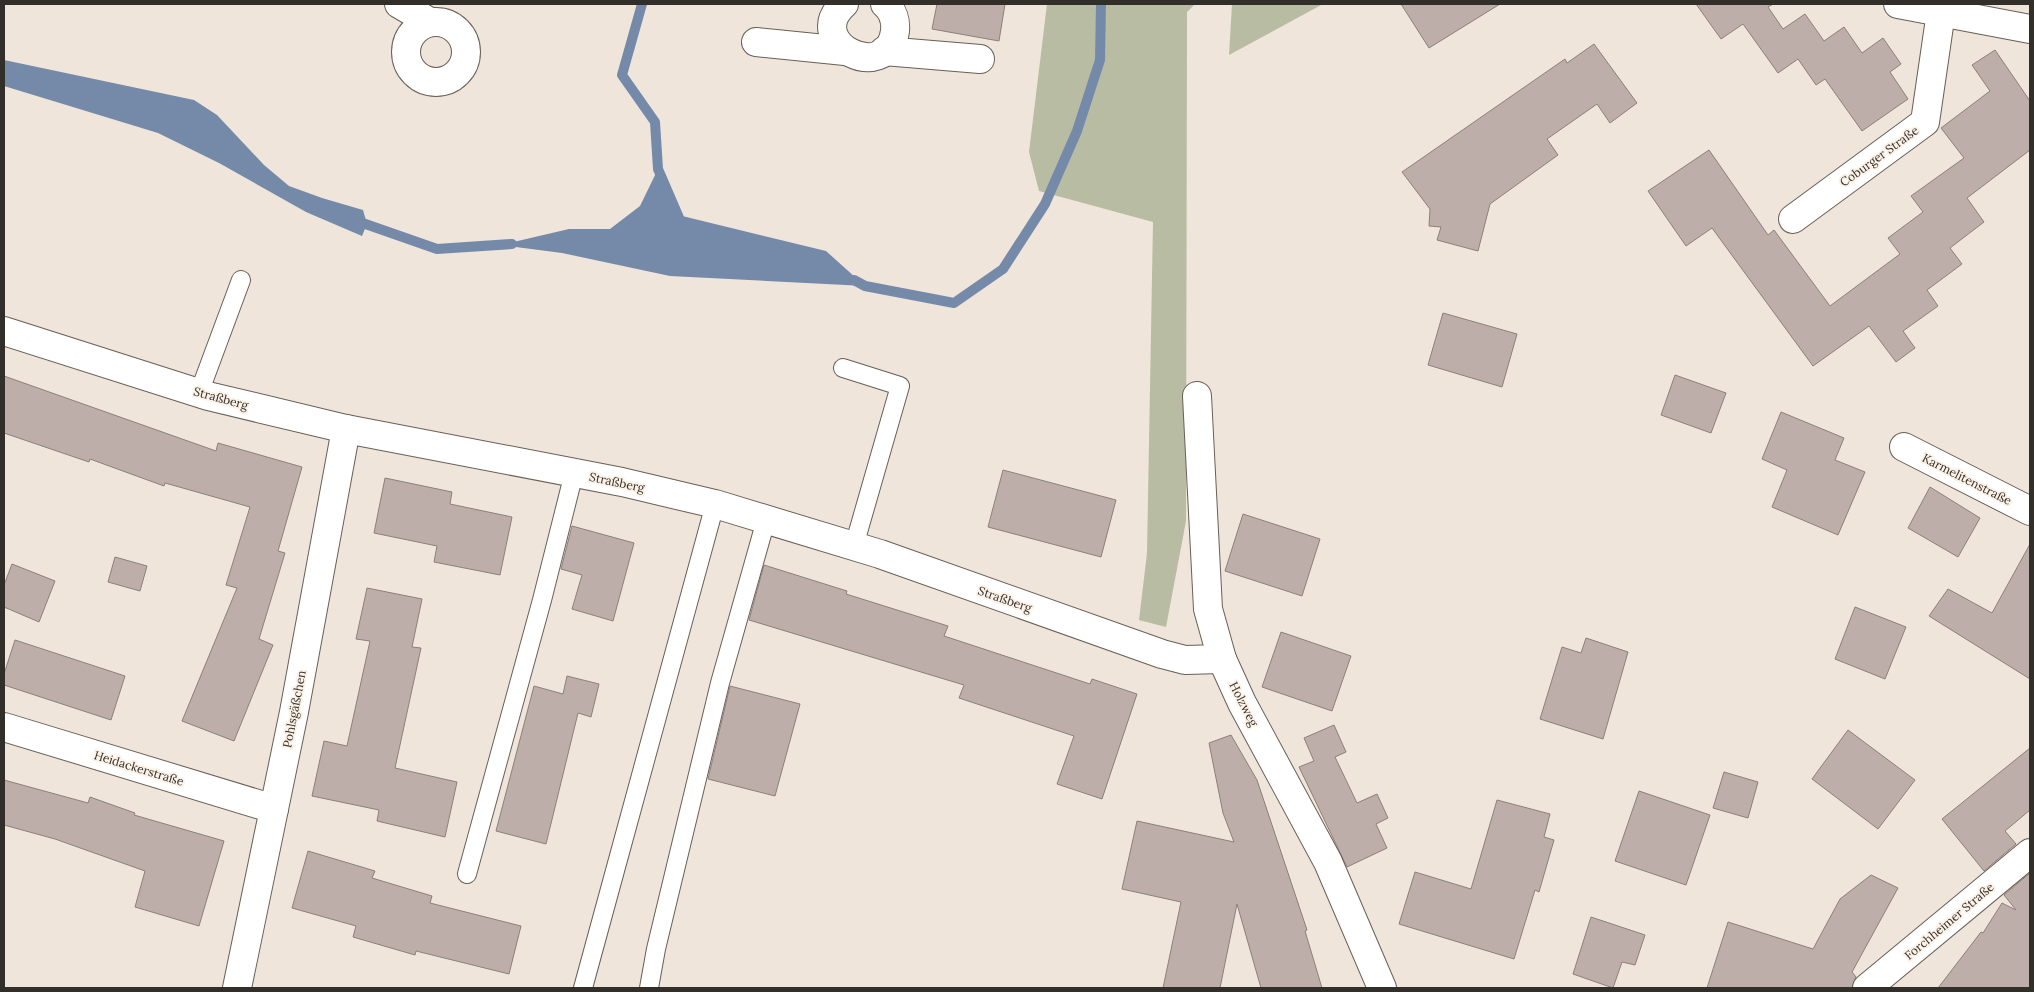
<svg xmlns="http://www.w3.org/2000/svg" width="2034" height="992" viewBox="0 0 2034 992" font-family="Lora,serif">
  <rect width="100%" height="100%" fill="#efe5da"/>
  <!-- green -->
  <g fill="#b8bca3">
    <path d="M 1047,4 L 1195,4 L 1187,12 L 1186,521 L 1166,627 L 1139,620 L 1147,553 L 1153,222 L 1039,191 L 1029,152 Z"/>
    <path d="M 1232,4 L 1323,4 L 1229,55 Z"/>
  </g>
  <!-- water -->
  <g fill="#758aa9">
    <path d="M 4,60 L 194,100 L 217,115 L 264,165 L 289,186 L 322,198 L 363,210 L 367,224 L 362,236 L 306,212 L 219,163 L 158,133 L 4,86 Z"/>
    <path d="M 658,169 L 674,214 L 826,251 L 865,286 L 670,276 L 562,253 L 500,245 L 569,229 L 610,229 L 640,206 Z"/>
  </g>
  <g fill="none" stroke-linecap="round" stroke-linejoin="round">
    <!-- stream -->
    <g stroke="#758aa9" stroke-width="10">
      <path d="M 642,4 L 622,75 L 655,122 L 658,169 L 683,227"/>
      <path d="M 354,220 L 437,249 L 512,244"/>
      <path d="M 854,280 L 865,286 L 954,303 L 1003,269 L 1045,204 L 1077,131 L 1100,60 L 1101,4"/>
    </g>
  </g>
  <!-- building -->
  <g fill="#bdaeaa" stroke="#8e7f7c">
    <path d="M 937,4 L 1005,4 L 999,41 L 932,29 Z"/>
    <path d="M 1401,4 L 1500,4 L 1429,48 Z"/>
    <path d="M 1696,4 L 1773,4 L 1768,7 L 1783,29 L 1805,14 L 1824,41 L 1844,27 L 1862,53 L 1883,38 L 1901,64 L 1890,72 L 1908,99 L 1862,131 L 1825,79 L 1816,85 L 1798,59 L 1778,73 L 1743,24 L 1721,39 Z"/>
    <path d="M 1594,44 L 1637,103 L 1610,123 L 1597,104 L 1547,139 L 1558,155 L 1490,204 L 1478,251 L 1437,240 L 1441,227 L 1429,226 L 1430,209 L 1402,172 L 1565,59 L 1567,63 Z"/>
    <path d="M 1995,50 L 2030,101 L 2030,150 L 1967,198 L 1984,222 L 1950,248 L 1962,264 L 1927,290 L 1938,306 L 1903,331 L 1915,348 L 1896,362 L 1869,326 L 1813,366 L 1712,228 L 1686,246 L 1648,191 L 1709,150 L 1768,235 L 1774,230 L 1830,306 L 1900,254 L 1888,238 L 1923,212 L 1911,196 L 1964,158 L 1941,128 L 1990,91 L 1972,65 Z"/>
    <path d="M 1443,313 L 1517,334 L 1502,387 L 1428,365 Z"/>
    <path d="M 1675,375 L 1726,393 L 1711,433 L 1661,415 Z"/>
    <path d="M 4,376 L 216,451 L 218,443 L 302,467 L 278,551 L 285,553 L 259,639 L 273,645 L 234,741 L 182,721 L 237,588 L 226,585 L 250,507 L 165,483 L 164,486 L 90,459 L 89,462 L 4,433 Z"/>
    <path d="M 1781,412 L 1844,438 L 1835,460 L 1865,472 L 1838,535 L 1772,507 L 1787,470 L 1762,459 Z"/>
    <path d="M 1003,470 L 1116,500 L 1101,557 L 988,527 Z"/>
    <path d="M 385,478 L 452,492 L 450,504 L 512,517 L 500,575 L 434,562 L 437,546 L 374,533 Z"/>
    <path d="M 1930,487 L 1980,518 L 1958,557 L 1908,528 Z"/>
    <path d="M 1243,514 L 1320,539 L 1302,596 L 1225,571 Z"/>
    <path d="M 572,526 L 634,543 L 613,621 L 572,609 L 582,575 L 561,569 Z"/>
    <path d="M 2030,544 L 2030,679 L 1929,616 L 1948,589 L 1992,613 Z"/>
    <path d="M 115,557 L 147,566 L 140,591 L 108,582 Z"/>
    <path d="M 12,564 L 55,581 L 39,622 L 4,607 L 4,585 Z"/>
    <path d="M 764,565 L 847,591 L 846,594 L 948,626 L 944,636 L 1090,684 L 1092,679 L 1137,694 L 1102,799 L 1057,784 L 1074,736 L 959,698 L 964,685 L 749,620 Z"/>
    <path d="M 367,588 L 422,599 L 412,647 L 421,648 L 395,768 L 457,782 L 445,837 L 377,821 L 379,810 L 312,796 L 324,741 L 347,746 L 370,641 L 356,639 Z"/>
    <path d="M 1855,607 L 1906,627 L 1885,679 L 1835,659 Z"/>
    <path d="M 1281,632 L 1351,656 L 1332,711 L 1262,687 Z"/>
    <path d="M 1586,638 L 1628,652 L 1603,739 L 1540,719 L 1562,647 L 1581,653 Z"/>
    <path d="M 15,640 L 125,676 L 111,720 L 4,685 L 4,674 Z"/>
    <path d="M 567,676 L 599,684 L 591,717 L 578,713 L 546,844 L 496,831 L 534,686 L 563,694 Z"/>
    <path d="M 730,686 L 800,704 L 775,796 L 708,779 Z"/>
    <path d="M 1334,725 L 1346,752 L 1335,757 L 1357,803 L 1377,794 L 1388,818 L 1376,824 L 1387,848 L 1347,867 L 1299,767 L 1314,761 L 1304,738 Z"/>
    <path d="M 1848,730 L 1915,780 L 1878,829 L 1812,779 Z"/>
    <path d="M 1231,735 L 1257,780 L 1307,930 L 1305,931 L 1322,988 L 1261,988 L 1237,904 L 1220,988 L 1163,988 L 1181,902 L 1122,889 L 1137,821 L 1234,842 L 1223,813 L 1209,743 Z"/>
    <path d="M 2030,748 L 2030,810 L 2005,831 L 2016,844 L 1984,871 L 1942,819 Z"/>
    <path d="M 1724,772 L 1758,782 L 1748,818 L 1713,808 Z"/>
    <path d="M 4,780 L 88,803 L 90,797 L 135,813 L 134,815 L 224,841 L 199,926 L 135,907 L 145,871 L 55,839 L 4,825 Z"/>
    <path d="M 1639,791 L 1710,815 L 1686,885 L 1615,861 Z"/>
    <path d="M 1497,800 L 1550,814 L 1544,837 L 1554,840 L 1539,892 L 1535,890 L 1514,959 L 1399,924 L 1415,872 L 1471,889 Z"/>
    <path d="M 308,851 L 375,871 L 372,878 L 432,896 L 430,903 L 521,926 L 509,974 L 416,951 L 415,955 L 353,937 L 356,926 L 292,908 Z"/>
    <path d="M 2030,873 L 2030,988 L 1938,988 L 1981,932 L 1983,933 L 2002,903 L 2016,910 L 2004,895 Z"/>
    <path d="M 1871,875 L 1898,888 L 1852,972 L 1856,977 L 1852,988 L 1707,988 L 1728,922 L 1813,949 L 1840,899 Z"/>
    <path d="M 1591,917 L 1645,935 L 1635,965 L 1622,962 L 1613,988 L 1573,974 Z"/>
  </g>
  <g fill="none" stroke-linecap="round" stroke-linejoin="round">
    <!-- lane casing -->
    <g stroke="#685f56" stroke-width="20">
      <g id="lane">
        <path d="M 843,368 L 900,386 L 854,546"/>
        <path d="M 199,393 L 241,280"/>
        <path d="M 467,874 L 542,600 L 574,473"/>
        <path d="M 583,988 L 715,504"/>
        <path d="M 649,988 L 656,949 L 720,683 L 766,520"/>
      </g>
    </g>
    <!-- street casing -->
    <g stroke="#685f56" stroke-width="30">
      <g id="street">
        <path d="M 399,4 L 430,22"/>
        <path d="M 844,4 C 801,43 888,86 895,31 C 896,21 893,11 885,4"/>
        <path d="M 1898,4 L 2030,29"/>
        <circle cx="436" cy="52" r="30"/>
        <path d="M 756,42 L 845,51"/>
        <path d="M 884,51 L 980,59"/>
        <path d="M 1793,219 L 1925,122 L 1941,12"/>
        <path d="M 4,331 L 208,396 L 346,429 L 622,482 L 715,504 L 880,554 L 1162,654 L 1185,660 L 1222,659"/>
        <path d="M 1197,396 L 1208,609 L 1222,659 L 1242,703 L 1328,862 L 1382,988"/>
        <path d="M 1904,447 L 2030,511"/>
        <path d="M 4,727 L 274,809"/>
        <path d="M 237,988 L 294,712 L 346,429"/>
        <path d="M 1867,988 L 2030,853"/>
      </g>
    </g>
    <!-- lane -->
    <use href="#lane" stroke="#fff" stroke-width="18"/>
    <!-- street -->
    <use href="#street" stroke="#fff" stroke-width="28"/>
  </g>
  <g text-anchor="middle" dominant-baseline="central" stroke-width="4" stroke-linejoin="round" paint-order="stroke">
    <!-- street labels -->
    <g font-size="12" fill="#322e2a" stroke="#fcf2e7">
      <text transform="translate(1879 156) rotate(-36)">Coburger Straße</text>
      <text transform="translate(221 398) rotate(15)">Straßberg</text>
      <text transform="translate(1967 479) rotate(27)">Karmelitenstraße</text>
      <text transform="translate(617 482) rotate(12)">Straßberg</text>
      <text transform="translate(1005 599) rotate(19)">Straßberg</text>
      <text transform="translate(1244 704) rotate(63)">Holzweg</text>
      <text transform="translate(294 709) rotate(-79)">Pohlsgäßchen</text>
      <text transform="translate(139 768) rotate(17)">Heidackerstraße</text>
      <text transform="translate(1949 921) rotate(-40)">Forchheimer Straße</text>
    </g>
  </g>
  <!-- border -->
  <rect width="2034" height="992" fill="none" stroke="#322e2a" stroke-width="10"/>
</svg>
